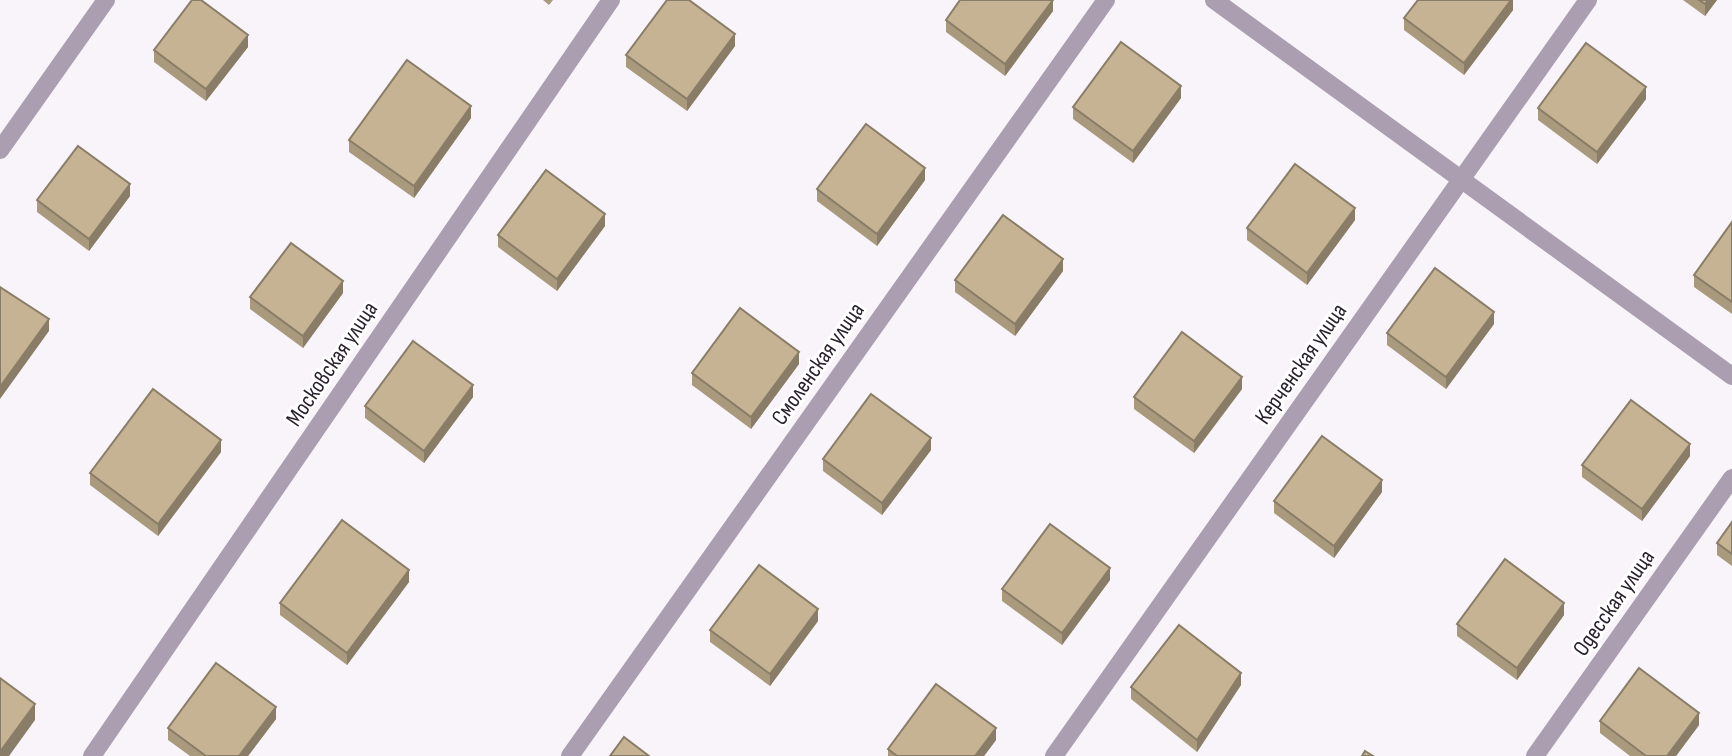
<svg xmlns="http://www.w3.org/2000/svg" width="1732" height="756" viewBox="0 0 1732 756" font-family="'Sofia Sans Condensed',sans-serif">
  <rect width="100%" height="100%" fill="#f8f4fa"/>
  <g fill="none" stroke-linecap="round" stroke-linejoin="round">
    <!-- minor -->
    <g stroke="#aa9eb0" stroke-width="18">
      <path d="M 1214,0 L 1732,376"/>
      <path d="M 0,150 L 106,0"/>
      <path d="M 92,756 L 611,0"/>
      <path d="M 570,756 L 1106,0"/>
      <path d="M 1054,756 L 1588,0"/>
      <path d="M 1535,756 L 1732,478"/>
    </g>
  </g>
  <!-- wall -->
  <g fill="#a99a7e">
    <path d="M 543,0 L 553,0 L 549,5 Z"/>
    <path d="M 1053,0 L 1053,11 L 1005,76 L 946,32 L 946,20 Z"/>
    <path d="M 1513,0 L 1513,10 L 1464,75 L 1404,30 L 1404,18 Z"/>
    <path d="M 1683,0 L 1717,0 L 1705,16 Z"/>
    <path d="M 735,46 L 687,111 L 626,67 L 626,55 Z"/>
    <path d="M 248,47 L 206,101 L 154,62 L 154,50 Z"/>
    <path d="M 1181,98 L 1133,163 L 1073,119 L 1073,107 Z"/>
    <path d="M 1646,99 L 1597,164 L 1538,120 L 1538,108 Z"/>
    <path d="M 471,118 L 414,198 L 349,152 L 349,140 Z"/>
    <path d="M 925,180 L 877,246 L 817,201 L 817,189 Z"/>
    <path d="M 130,196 L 89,251 L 37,212 L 37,200 Z"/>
    <path d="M 1355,220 L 1307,285 L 1247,240 L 1247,228 Z"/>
    <path d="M 1732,222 L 1732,314 L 1694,287 L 1694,275 Z"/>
    <path d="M 605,226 L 557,291 L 498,247 L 498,235 Z"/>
    <path d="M 1063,271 L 1015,336 L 955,292 L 955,280 Z"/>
    <path d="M 343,293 L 303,348 L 250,309 L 250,297 Z"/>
    <path d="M 1494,324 L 1446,389 L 1387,345 L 1387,333 Z"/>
    <path d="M 799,364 L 751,429 L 692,385 L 692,373 Z"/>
    <path d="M 1242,389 L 1194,453 L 1134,409 L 1134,397 Z"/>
    <path d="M 473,397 L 424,463 L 365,418 L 365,406 Z"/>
    <path d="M 931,450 L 882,515 L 823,471 L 823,459 Z"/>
    <path d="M 221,452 L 158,536 L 90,485 L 90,473 Z"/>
    <path d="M 1690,456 L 1642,521 L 1582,477 L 1582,465 Z"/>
    <path d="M 1382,492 L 1334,558 L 1274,513 L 1274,501 Z"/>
    <path d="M 1732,522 L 1732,566 L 1717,555 L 1717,543 Z"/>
    <path d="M 1110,580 L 1062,645 L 1002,601 L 1002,589 Z"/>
    <path d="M 409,582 L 347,665 L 280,615 L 280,603 Z"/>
    <path d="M 1564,615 L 1517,680 L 1457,636 L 1457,624 Z"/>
    <path d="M 818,621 L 770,686 L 710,642 L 710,630 Z"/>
    <path d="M 1241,685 L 1197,752 L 1131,699 L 1131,687 Z"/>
    <path d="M 276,719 L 248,756 L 190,756 L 168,740 L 168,728 Z"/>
    <path d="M 1600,721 L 1699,725 L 1676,756 L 1630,756 L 1600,733 Z"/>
    <path d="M 996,740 L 984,756 L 888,756 L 888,749 Z"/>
  </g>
  <!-- shaded-wall -->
  <g fill="#8a7d67">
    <path d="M 1053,0 L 1053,11 L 1005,76 L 1005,64 Z"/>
    <path d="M 1511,0 L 1513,0 L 1513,10 L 1464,75 L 1464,63 Z"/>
    <path d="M 1708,0 L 1717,0 L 1705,16 L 1705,4 Z"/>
    <path d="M 735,34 L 735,46 L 687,111 L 687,99 Z"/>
    <path d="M 248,35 L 248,47 L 206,101 L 206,89 Z"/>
    <path d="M 1181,86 L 1181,98 L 1133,163 L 1133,151 Z"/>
    <path d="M 1646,87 L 1646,99 L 1597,164 L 1597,152 Z"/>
    <path d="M 471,106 L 471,118 L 414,198 L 414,186 Z"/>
    <path d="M 925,168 L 925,180 L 877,246 L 877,234 Z"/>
    <path d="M 130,184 L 130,196 L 89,251 L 89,239 Z"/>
    <path d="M 1355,208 L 1355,220 L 1307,285 L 1307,273 Z"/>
    <path d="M 605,214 L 605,226 L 557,291 L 557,279 Z"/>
    <path d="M 1063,259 L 1063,271 L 1015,336 L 1015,324 Z"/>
    <path d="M 343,281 L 343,293 L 303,348 L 303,336 Z"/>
    <path d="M 1494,312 L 1494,324 L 1446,389 L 1446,377 Z"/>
    <path d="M 49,319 L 49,331 L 0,399 L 0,387 Z"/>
    <path d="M 799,352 L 799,364 L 751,429 L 751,417 Z"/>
    <path d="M 1242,377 L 1242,389 L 1194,453 L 1194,441 Z"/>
    <path d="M 473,385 L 473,397 L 424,463 L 424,451 Z"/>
    <path d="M 931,438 L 931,450 L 882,515 L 882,503 Z"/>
    <path d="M 221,440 L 221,452 L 158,536 L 158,524 Z"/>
    <path d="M 1690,444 L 1690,456 L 1642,521 L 1642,509 Z"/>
    <path d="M 1382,480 L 1382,492 L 1334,558 L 1334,546 Z"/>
    <path d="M 1110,568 L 1110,580 L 1062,645 L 1062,633 Z"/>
    <path d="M 409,570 L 409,582 L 347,665 L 347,653 Z"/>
    <path d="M 1564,603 L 1564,615 L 1517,680 L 1517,668 Z"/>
    <path d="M 818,609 L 818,621 L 770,686 L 770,674 Z"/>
    <path d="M 1241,673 L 1241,685 L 1197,752 L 1197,740 Z"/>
    <path d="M 35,704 L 35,720 L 9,756 L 0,756 L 0,752 Z"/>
    <path d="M 276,707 L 276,719 L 248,756 L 239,756 Z"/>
    <path d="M 1699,713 L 1699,725 L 1676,756 L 1667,756 Z"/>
    <path d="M 996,728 L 996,740 L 984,756 L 975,756 Z"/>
  </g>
  <!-- building -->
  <g fill="#c5b393" stroke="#8a7d67" stroke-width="2">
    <path d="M 192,0 L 201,0 L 248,35 L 206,89 L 154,50 Z"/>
    <path d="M 667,0 L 689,0 L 735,34 L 687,99 L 626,55 Z"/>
    <path d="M 960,0 L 1053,0 L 1005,64 L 946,20 Z"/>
    <path d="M 1418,0 L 1511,0 L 1464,63 L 1404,18 Z"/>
    <path d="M 1699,0 L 1708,0 L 1705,4 Z"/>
    <path d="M 1121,42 L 1181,86 L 1133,151 L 1073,107 Z"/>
    <path d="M 1586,43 L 1646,87 L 1597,152 L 1538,108 Z"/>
    <path d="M 407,60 L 471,106 L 414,186 L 349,140 Z"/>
    <path d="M 866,124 L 925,168 L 877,234 L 817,189 Z"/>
    <path d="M 78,146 L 130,184 L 89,239 L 37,200 Z"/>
    <path d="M 1295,164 L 1355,208 L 1307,273 L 1247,228 Z"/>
    <path d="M 546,170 L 605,214 L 557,279 L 498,235 Z"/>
    <path d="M 1003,215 L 1063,259 L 1015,324 L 955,280 Z"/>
    <path d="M 1732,222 L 1732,302 L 1694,275 Z"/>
    <path d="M 291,243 L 343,281 L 303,336 L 250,297 Z"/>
    <path d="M 1435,268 L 1494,312 L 1446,377 L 1387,333 Z"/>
    <path d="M 0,287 L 49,319 L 0,387 Z"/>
    <path d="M 740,308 L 799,352 L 751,417 L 692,373 Z"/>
    <path d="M 1182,332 L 1242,377 L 1194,441 L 1134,397 Z"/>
    <path d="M 413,341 L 473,385 L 424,451 L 365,406 Z"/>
    <path d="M 153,389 L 221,440 L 158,524 L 90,473 Z"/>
    <path d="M 871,394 L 931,438 L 882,503 L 823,459 Z"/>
    <path d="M 1631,400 L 1690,444 L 1642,509 L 1582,465 Z"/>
    <path d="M 1322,436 L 1382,480 L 1334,546 L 1274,501 Z"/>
    <path d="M 342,520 L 409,570 L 347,653 L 280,603 Z"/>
    <path d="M 1732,522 L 1732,554 L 1717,543 Z"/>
    <path d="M 1050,524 L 1110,568 L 1062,633 L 1002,589 Z"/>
    <path d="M 1505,559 L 1564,603 L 1517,668 L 1457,624 Z"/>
    <path d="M 759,565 L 818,609 L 770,674 L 710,630 Z"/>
    <path d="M 1179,625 L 1241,673 L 1197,740 L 1131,687 Z"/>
    <path d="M 216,663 L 276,707 L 239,756 L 206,756 L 168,728 Z"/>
    <path d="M 1639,668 L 1699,713 L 1667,756 L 1646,756 L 1600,721 Z"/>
    <path d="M 0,678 L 35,704 L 0,752 Z"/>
    <path d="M 936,684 L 996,728 L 975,756 L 897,756 L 888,749 Z"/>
    <path d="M 624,737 L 649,756 L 610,756 Z"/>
    <path d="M 1365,751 L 1373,756 L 1362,756 Z"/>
  </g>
  <g text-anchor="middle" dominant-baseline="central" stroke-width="6" stroke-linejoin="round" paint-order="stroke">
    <!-- street labels -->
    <g font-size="23" fill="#29212d" stroke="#fff">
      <text transform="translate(332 364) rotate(-56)">Московская улица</text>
      <text transform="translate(818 364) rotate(-55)">Смоленская улица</text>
      <text transform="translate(1301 364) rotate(-55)">Керченская улица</text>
      <text transform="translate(1614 603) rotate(-55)">Одесская улица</text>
    </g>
  </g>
</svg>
